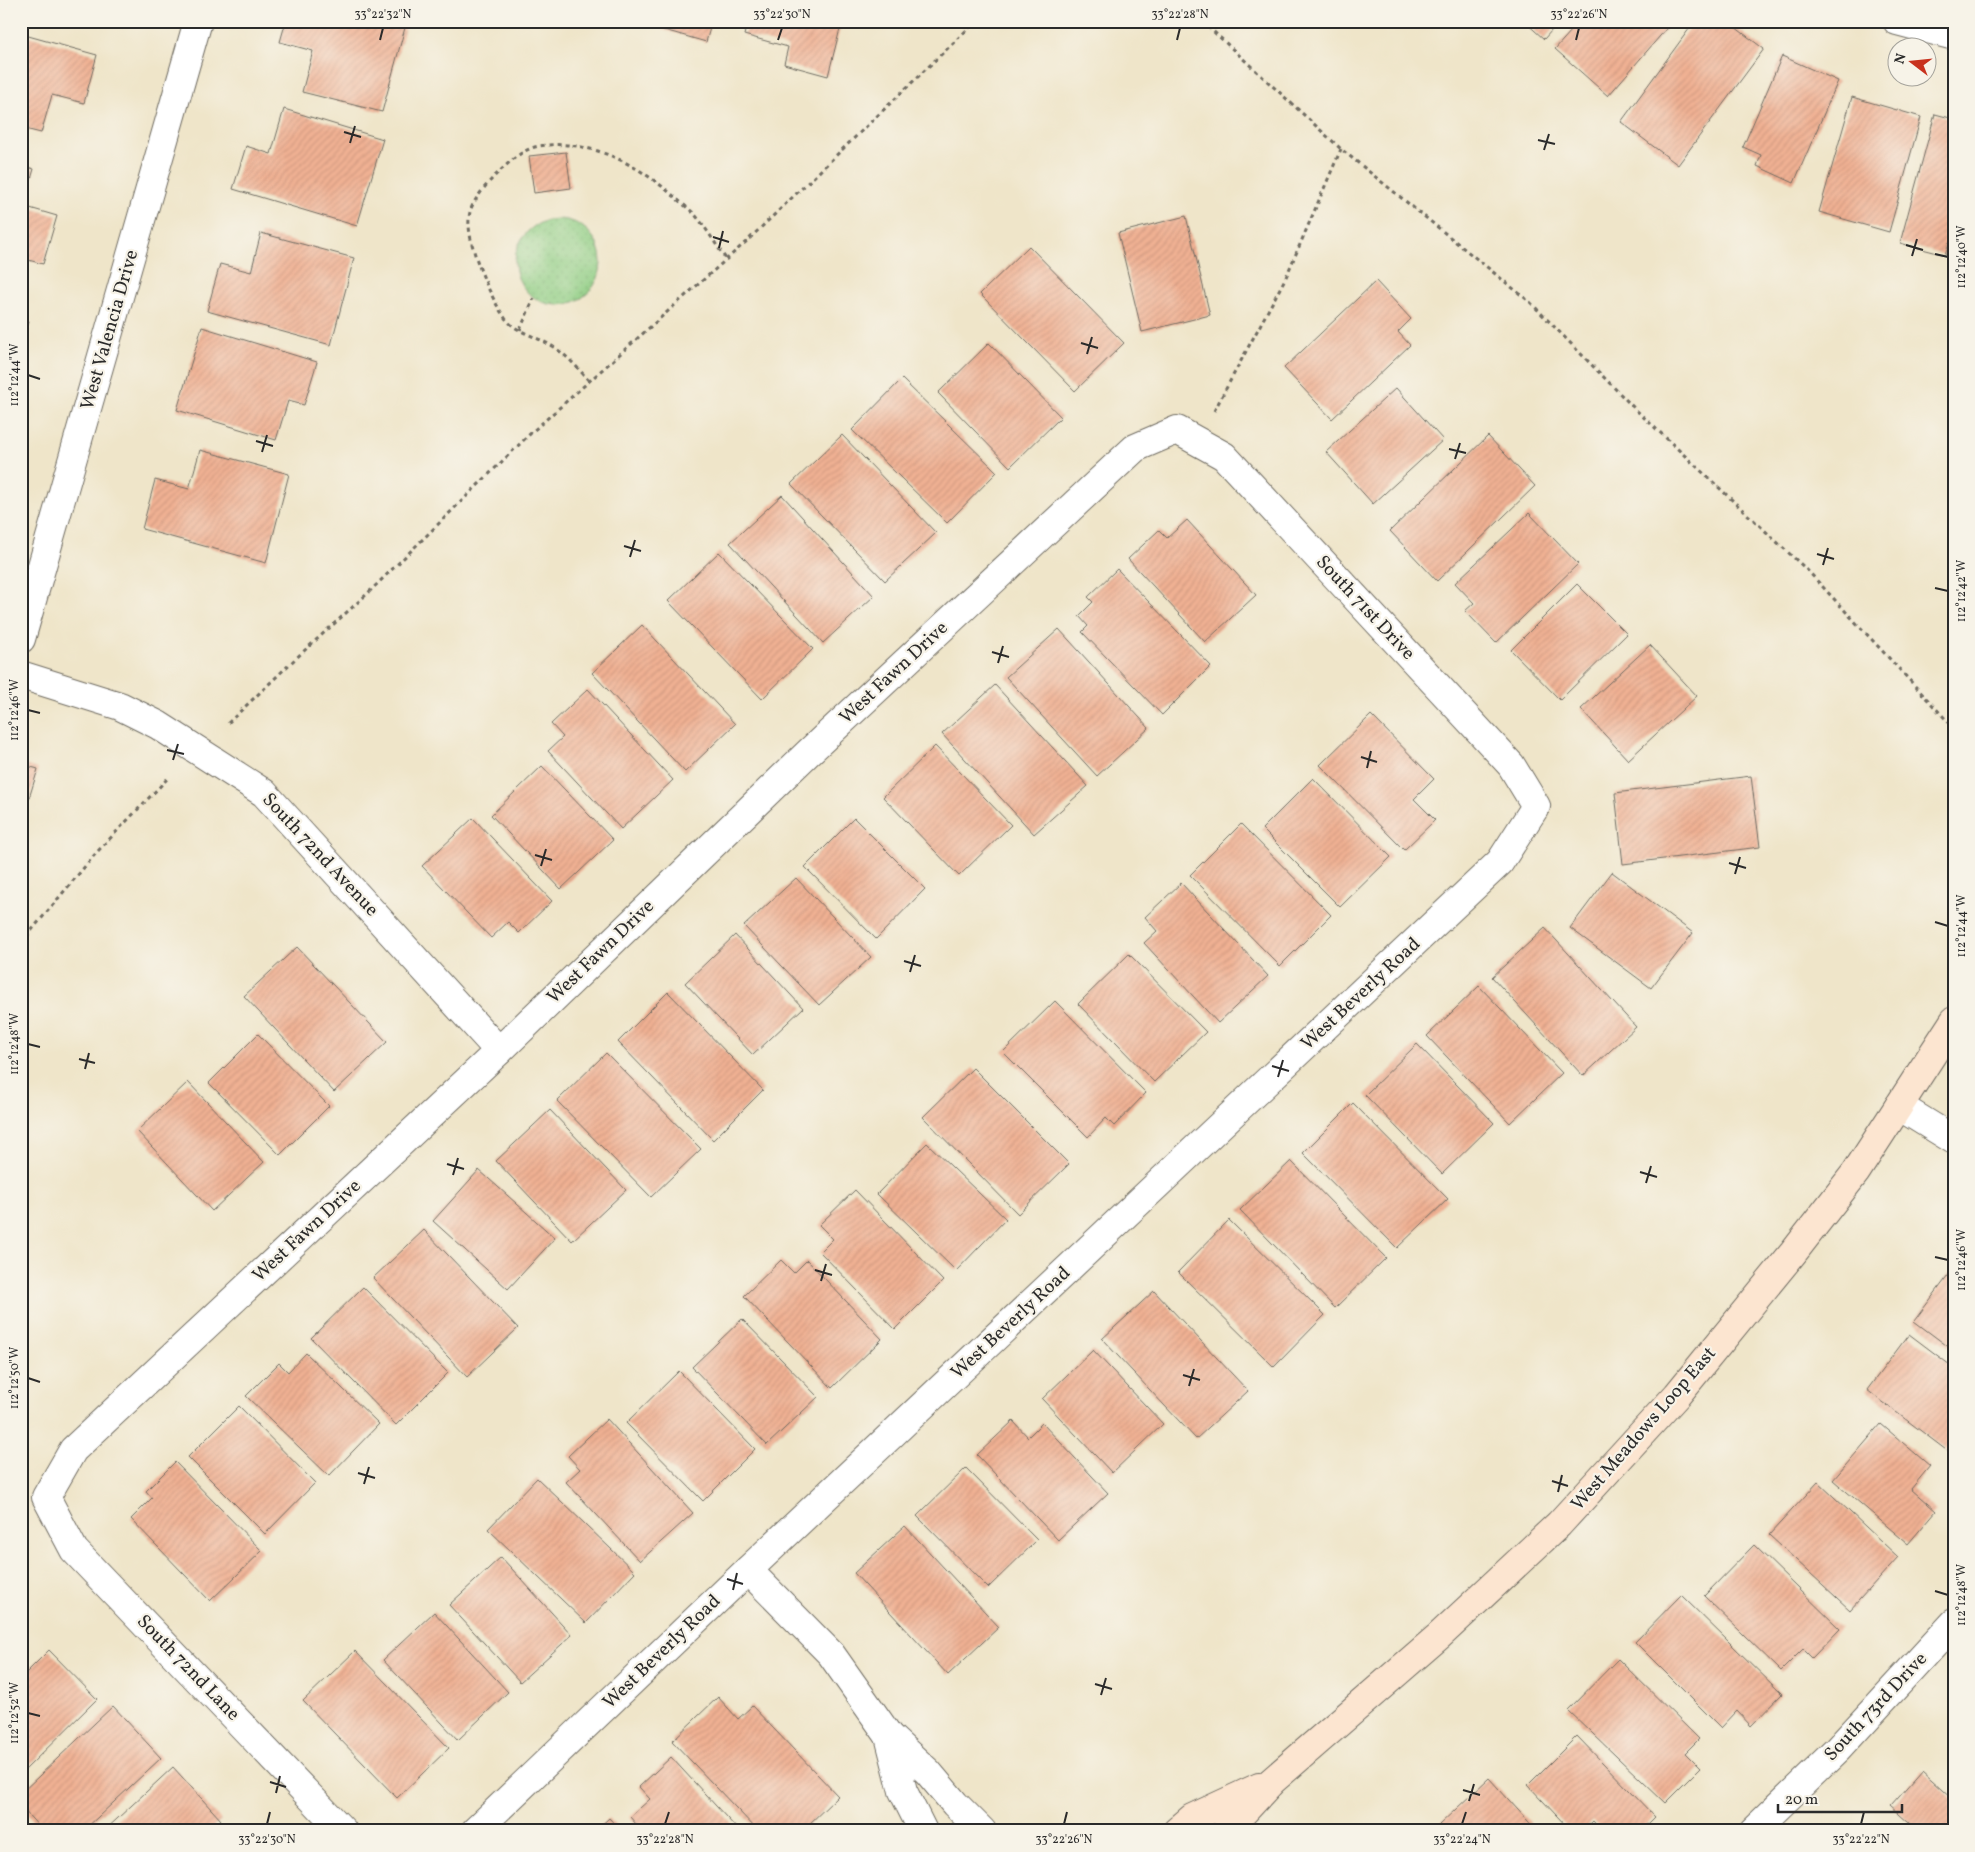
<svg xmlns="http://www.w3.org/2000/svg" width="1975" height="1852" viewBox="0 0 1975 1852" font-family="Vollkorn,serif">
  <defs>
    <pattern id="grass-dots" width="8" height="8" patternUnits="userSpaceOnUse" patternTransform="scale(1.25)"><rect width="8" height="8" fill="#90ce84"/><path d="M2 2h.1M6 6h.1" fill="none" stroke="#7cb172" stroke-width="1.8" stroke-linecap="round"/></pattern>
    <pattern id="building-hatch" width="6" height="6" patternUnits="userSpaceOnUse" patternTransform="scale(1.25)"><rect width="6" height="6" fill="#f0b193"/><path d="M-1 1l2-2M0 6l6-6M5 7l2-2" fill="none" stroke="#ce987f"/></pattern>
  </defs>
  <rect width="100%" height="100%" fill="#f7f3e8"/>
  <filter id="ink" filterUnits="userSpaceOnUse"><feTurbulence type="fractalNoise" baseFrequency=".02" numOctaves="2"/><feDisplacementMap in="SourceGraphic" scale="10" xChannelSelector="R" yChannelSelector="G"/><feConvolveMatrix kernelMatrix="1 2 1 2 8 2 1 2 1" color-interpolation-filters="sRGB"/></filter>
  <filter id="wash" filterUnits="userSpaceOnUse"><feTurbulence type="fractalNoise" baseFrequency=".0096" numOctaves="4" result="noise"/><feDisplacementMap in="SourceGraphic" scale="20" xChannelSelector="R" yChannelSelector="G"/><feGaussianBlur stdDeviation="1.12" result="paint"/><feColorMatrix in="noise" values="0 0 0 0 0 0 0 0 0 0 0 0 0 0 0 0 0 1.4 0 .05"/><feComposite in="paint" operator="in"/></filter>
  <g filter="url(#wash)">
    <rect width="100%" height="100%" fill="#efe5c9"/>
    <!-- grass -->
    <circle fill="url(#grass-dots)" stroke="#5e7c58" cx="558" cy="262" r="43"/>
    <g id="blocks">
      <!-- building -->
      <g fill="url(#building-hatch)">
        <path d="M 286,21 L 394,21 L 406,24 L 382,112 L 302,92 L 313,51 L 280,42 Z"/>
        <path d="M 633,21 L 712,21 L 706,42 Z"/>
        <path d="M 748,21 L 842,21 L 828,76 L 784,64 L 788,47 L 744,35 Z"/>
        <path d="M 1524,21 L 1560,21 L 1544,39 Z"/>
        <path d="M 1580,21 L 1673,21 L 1608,96 L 1555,49 Z"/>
        <path d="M 1695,21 L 1727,21 L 1764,49 L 1678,165 L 1621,122 Z"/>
        <path d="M 21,34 L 97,55 L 84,103 L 52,95 L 41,133 L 21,128 Z"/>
        <path d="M 1782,56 L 1838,81 L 1794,183 L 1757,166 L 1761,155 L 1743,147 Z"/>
        <path d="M 1852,97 L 1921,117 L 1889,232 L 1819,212 Z"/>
        <path d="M 284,109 L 383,139 L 357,226 L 233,189 L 246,146 L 271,154 Z"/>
        <path d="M 1935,114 L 1954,119 L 1954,244 L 1949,242 L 1945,255 L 1900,243 Z"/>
        <path d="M 566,152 L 571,188 L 534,193 L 529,156 Z"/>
        <path d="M 21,165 L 34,169 L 23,206 L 57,216 L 43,264 L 21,258 Z"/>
        <path d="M 1186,216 L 1210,315 L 1142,332 L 1118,233 Z"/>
        <path d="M 261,233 L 354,258 L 331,345 L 207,311 L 220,264 L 251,272 Z"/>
        <path d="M 1029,246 L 1124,343 L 1075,391 L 980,294 Z"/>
        <path d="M 1376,281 L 1411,319 L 1398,332 L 1410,345 L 1332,419 L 1284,368 Z"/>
        <path d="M 21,318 L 29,321 L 22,346 L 21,345 Z"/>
        <path d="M 202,327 L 317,362 L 304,405 L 288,401 L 276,440 L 177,410 Z"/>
        <path d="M 989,343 L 1061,417 L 1010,467 L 938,393 Z"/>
        <path d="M 902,379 L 997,472 L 947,523 L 852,430 Z"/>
        <path d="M 1396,388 L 1443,440 L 1373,504 L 1326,452 Z"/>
        <path d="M 842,435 L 936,533 L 885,581 L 791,484 Z"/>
        <path d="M 1488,436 L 1535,486 L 1437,581 L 1390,531 Z"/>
        <path d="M 200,450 L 289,474 L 266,563 L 142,529 L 155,480 L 189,489 Z"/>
        <path d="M 782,495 L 874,596 L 823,643 L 730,543 Z"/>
        <path d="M 1529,513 L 1578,564 L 1496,643 L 1465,611 L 1474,603 L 1455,583 Z"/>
        <path d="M 1187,520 L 1256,595 L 1205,642 L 1128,559 L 1159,530 L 1167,538 Z"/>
        <path d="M 719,552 L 813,649 L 762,699 L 668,601 Z"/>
        <path d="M 1117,569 L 1211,666 L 1162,715 L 1082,632 L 1088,626 L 1079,616 L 1093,602 L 1088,597 Z"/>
        <path d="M 1577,584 L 1627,634 L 1560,700 L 1511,650 Z"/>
        <path d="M 642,625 L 735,724 L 685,772 L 592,673 Z"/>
        <path d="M 1059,629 L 1149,728 L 1097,776 L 1006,677 Z"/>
        <path d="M 1650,645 L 1697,696 L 1628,760 L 1581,709 Z"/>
        <path d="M 995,685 L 1088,786 L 1034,834 L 942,734 Z"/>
        <path d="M 588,689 L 673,780 L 621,829 L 548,751 L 563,737 L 551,724 Z"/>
        <path d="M 1371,715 L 1434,779 L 1414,799 L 1435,820 L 1404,850 L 1320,765 Z"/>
        <path d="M 935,746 L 1011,825 L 959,876 L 883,797 Z"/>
        <path d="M 21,764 L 38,769 L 22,821 L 21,820 Z"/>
        <path d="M 542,766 L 613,840 L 561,889 L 491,815 Z"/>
        <path d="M 1751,776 L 1760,847 L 1623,864 L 1615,793 Z"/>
        <path d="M 1313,778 L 1391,857 L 1340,907 L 1262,829 Z"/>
        <path d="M 473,818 L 552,901 L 519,933 L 508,922 L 491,938 L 422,866 Z"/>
        <path d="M 854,818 L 925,889 L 876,939 L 805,867 Z"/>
        <path d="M 1241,824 L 1331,915 L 1280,966 L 1190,875 Z"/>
        <path d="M 1612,872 L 1693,933 L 1651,988 L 1570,928 Z"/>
        <path d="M 796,878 L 871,957 L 819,1005 L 744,926 Z"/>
        <path d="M 1181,883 L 1268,976 L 1218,1023 L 1144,943 L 1157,931 L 1145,917 Z"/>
        <path d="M 1545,928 L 1636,1027 L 1583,1076 L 1492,977 Z"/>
        <path d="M 735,935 L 803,1008 L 753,1055 L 685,983 Z"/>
        <path d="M 297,947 L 387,1042 L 334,1092 L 244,996 Z"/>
        <path d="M 1129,954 L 1206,1032 L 1154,1082 L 1078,1004 Z"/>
        <path d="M 1479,986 L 1562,1073 L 1510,1123 L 1427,1036 Z"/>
        <path d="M 668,992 L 763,1090 L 713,1140 L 618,1042 Z"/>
        <path d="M 1055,1001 L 1146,1093 L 1114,1126 L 1106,1118 L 1088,1137 L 1003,1052 Z"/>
        <path d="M 258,1034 L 329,1106 L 280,1155 L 209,1083 Z"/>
        <path d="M 1417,1044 L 1494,1123 L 1442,1174 L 1365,1095 Z"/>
        <path d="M 606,1053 L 701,1149 L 651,1197 L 557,1101 Z"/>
        <path d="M 973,1068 L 1069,1164 L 1018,1214 L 923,1117 Z"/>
        <path d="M 188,1082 L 264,1162 L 212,1211 L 137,1131 Z"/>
        <path d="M 1353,1103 L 1448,1199 L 1397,1248 L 1303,1153 Z"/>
        <path d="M 550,1110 L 626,1190 L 572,1241 L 496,1161 Z"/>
        <path d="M 927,1143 L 1006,1219 L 956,1271 L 877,1194 Z"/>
        <path d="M 1291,1161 L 1386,1258 L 1335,1308 L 1240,1210 Z"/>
        <path d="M 479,1170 L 555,1238 L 508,1289 L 433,1221 Z"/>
        <path d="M 855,1190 L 943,1281 L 895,1329 L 820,1252 L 833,1239 L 819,1225 Z"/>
        <path d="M 1229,1220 L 1325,1315 L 1274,1367 L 1178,1272 Z"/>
        <path d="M 424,1230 L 518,1328 L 467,1377 L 373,1278 Z"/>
        <path d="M 781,1260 L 794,1273 L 807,1260 L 882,1339 L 832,1388 L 744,1296 Z"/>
        <path d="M 1954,1268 L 1954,1351 L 1914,1321 Z"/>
        <path d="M 363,1287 L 448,1373 L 396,1425 L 311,1338 Z"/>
        <path d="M 1154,1291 L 1248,1391 L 1196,1439 L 1102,1339 Z"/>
        <path d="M 742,1319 L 818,1397 L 767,1445 L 692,1367 Z"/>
        <path d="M 1909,1334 L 1954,1368 L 1954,1456 L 1867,1390 Z"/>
        <path d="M 1093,1350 L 1163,1424 L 1112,1473 L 1042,1399 Z"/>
        <path d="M 306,1353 L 379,1424 L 329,1476 L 246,1396 L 279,1363 L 288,1372 Z"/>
        <path d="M 679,1371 L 755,1449 L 703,1501 L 626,1423 Z"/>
        <path d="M 239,1406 L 315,1483 L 265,1534 L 188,1457 Z"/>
        <path d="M 607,1419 L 693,1513 L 640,1561 L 566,1482 L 580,1469 L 568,1456 Z"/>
        <path d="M 1013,1421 L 1028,1437 L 1042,1423 L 1108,1493 L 1058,1540 L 977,1455 Z"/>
        <path d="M 1881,1424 L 1930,1466 L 1911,1489 L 1936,1511 L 1908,1544 L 1833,1480 Z"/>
        <path d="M 175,1462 L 262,1551 L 210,1601 L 131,1519 L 152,1498 L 146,1491 Z"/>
        <path d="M 966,1468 L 1037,1540 L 988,1588 L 917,1516 Z"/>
        <path d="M 537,1478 L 635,1572 L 586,1623 L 488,1529 Z"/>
        <path d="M 1818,1482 L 1898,1557 L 1850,1610 L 1769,1535 Z"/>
        <path d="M 905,1526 L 999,1627 L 948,1675 L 854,1573 Z"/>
        <path d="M 1754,1545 L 1840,1629 L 1812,1658 L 1803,1649 L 1781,1671 L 1704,1596 Z"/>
        <path d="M 501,1557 L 572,1635 L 520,1682 L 449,1605 Z"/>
        <path d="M 1681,1595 L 1782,1694 L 1751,1726 L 1737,1711 L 1721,1728 L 1635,1642 Z"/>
        <path d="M 434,1612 L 508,1692 L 458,1740 L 383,1660 Z"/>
        <path d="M 49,1650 L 97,1699 L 23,1772 L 21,1678 Z"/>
        <path d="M 355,1651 L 449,1748 L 397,1798 L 303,1701 Z"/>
        <path d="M 1618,1659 L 1699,1739 L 1685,1753 L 1700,1768 L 1665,1803 L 1568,1710 Z"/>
        <path d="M 718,1697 L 738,1719 L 752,1706 L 838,1796 L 802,1831 L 758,1831 L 672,1741 Z"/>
        <path d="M 113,1706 L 161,1758 L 83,1831 L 43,1831 L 21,1807 L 21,1793 Z"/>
        <path d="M 1577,1736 L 1655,1817 L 1641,1831 L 1602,1831 L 1593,1821 L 1583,1831 L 1571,1831 L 1528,1785 Z"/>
        <path d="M 671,1757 L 739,1831 L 642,1831 L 630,1817 L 650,1799 L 639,1787 Z"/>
        <path d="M 173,1767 L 221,1820 L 209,1831 L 104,1831 Z"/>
        <path d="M 1922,1771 L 1952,1798 L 1954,1796 L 1954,1831 L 1919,1831 L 1891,1806 Z"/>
        <path d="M 1489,1778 L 1537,1831 L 1444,1831 L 1439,1825 Z"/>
        <path d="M 609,1818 L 621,1831 L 595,1831 Z"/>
      </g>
    </g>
  </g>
  <g filter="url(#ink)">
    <use href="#blocks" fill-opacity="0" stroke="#706c62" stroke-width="1"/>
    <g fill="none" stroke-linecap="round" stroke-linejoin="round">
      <!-- street casing -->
      <g stroke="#706c62" stroke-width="30">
        <g id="street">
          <path d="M 1897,21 L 1954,36"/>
          <path d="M 21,639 L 198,21"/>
          <path d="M 21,675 L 120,706 L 158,725 L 264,793 L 499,1051"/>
          <path d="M 1899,1106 L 1954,1140"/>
          <path d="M 748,1570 L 831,1654 L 889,1736 L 928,1772 L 955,1804 L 982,1831"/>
          <path d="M 889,1736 L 903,1791 L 923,1831"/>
          <path d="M 343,1831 L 74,1550 L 46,1497 L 73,1450 L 499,1051 L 808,753 L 1135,448 L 1177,430 L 1224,456 L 1511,765 L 1536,806 L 1500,862 L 748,1570 L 475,1831"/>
          <path d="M 1753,1831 L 1837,1750 L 1954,1623"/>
        </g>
      </g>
      <!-- secondary casing -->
      <g stroke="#706c62" stroke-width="30">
        <g id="secondary">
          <path d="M 1177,1831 L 1192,1818 L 1259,1787"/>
          <path d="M 1226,1831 L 1272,1781 L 1439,1636 L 1559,1524 L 1677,1395 L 1793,1253 L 1856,1172 L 1954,1021"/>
        </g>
      </g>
      <!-- path -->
      <g stroke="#706c62" stroke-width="3" stroke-dasharray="4 4" stroke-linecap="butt">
        <path d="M 1202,21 L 1341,149 L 1530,302 L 1635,409 L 1808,571 L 1954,728"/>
        <path d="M 520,330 L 534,298"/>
        <path d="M 589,381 C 578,368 565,353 550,345 C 536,336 515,332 505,318 C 490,297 463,238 470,212 C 473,199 491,179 501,170 C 512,160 523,149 539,146 C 590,138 639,165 676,198 C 682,204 690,209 696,216 C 707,229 716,245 726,259"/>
        <path d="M 1214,411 L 1286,277 L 1341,149"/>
        <path d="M 228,723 L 294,660 L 367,594 L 532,432 L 747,241 L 976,21"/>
        <path d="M 21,943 L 97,852 L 168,778"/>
      </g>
      <!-- street -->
      <use href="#street" stroke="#fff" stroke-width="28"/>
      <!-- secondary -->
      <use href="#secondary" stroke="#fce5d0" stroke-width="28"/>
    </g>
  </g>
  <!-- ticks -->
  <path fill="none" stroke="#2b2b2b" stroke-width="2" d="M 380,40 L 383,28M 778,40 L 782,28M 1177,40 L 1180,28M 1576,40 L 1579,28M 344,132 L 361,137M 1538,140 L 1555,144M 350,143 L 355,126M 1544,150 L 1549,134M 713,237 L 729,242M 1906,245 L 1923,250M 719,248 L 723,231M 1935,254 L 1948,257M 1912,256 L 1917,239M 1081,343 L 1098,348M 1087,354 L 1092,337M 28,375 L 40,379M 256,441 L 273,446M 1449,449 L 1466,453M 262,452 L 267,435M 1455,459 L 1460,443M 624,546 L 641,551M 1817,554 L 1834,559M 630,557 L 635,540M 1823,565 L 1828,548M 1935,588 L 1948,591M 992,652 L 1009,657M 998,663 L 1003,646M 28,710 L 40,713M 167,750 L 184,754M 1361,757 L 1377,762M 173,760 L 178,744M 1367,768 L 1371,751M 535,855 L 552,860M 1729,863 L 1746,868M 541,866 L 546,849M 1735,874 L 1740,857M 1935,922 L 1948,926M 904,961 L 921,966M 910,972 L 915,955M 28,1044 L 40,1047M 79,1059 L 95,1063M 1272,1066 L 1289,1071M 85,1069 L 89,1053M 1278,1077 L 1283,1060M 447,1164 L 464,1169M 1640,1172 L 1657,1177M 453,1175 L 458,1158M 1646,1183 L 1651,1166M 1935,1257 L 1948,1260M 815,1270 L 832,1275M 821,1281 L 826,1264M 1183,1375 L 1200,1380M 28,1378 L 40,1382M 1189,1386 L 1194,1369M 358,1473 L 375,1478M 1552,1481 L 1568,1486M 364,1484 L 369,1467M 1558,1492 L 1562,1475M 727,1579 L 743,1584M 733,1590 L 737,1573M 1935,1591 L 1948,1595M 1095,1684 L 1112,1689M 1101,1695 L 1106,1678M 28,1713 L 40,1716M 270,1782 L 286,1787M 1463,1790 L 1480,1795M 276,1793 L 280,1776M 1469,1801 L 1474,1784M 267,1824 L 270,1812M 665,1824 L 669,1812M 1064,1824 L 1067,1812M 1462,1824 L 1466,1812M 1861,1824 L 1864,1812"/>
  <g text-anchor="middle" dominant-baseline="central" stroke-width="4.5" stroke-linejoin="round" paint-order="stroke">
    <!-- street labels -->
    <g font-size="19" fill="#2b2b2b" stroke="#f7f3e8">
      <text transform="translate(110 330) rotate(-74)">West Valencia Drive</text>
      <text transform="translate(1365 608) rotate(47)">South 71st Drive</text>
      <text transform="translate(894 673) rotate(-43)">West Fawn Drive</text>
      <text transform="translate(320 855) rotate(47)">South 72nd Avenue</text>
      <text transform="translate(601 952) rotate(-44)">West Fawn Drive</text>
      <text transform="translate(1361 994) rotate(-43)">West Beverly Road</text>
      <text transform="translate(307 1231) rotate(-43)">West Fawn Drive</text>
      <text transform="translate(1011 1323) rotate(-43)">West Beverly Road</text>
      <text transform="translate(1644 1429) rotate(-49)">West Meadows Loop East</text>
      <text transform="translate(662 1652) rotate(-44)">West Beverly Road</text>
      <text transform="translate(188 1668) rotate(46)">South 72nd Lane</text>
      <text transform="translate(1876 1707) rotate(-47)">South 73rd Drive</text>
    </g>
  </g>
  <!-- margin -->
  <rect width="1975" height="1852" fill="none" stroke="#f7f3e8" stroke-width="55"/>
  <!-- north arrow -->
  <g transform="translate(1912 62) rotate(286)"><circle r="24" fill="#f7f3e8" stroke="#a5a39c"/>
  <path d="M0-4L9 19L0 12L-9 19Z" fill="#c8321e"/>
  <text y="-8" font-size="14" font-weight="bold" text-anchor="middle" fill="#2b2b2b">N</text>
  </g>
  <!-- scale -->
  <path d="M1778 1804v8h124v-8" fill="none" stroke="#2b2b2b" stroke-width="2.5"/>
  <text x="1785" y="1804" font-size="15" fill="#2b2b2b" stroke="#f7f3e8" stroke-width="4" paint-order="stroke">20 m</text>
  <rect x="28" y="28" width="1920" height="1796" fill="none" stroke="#2b2b2b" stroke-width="2"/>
  <g font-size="12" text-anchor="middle" fill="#2b2b2b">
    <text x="383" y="18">33°22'32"N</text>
    <text x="782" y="18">33°22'30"N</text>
    <text x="1180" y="18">33°22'28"N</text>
    <text x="1579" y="18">33°22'26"N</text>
    <text transform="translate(1961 257) rotate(-90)" y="4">112°12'40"W</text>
    <text transform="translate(14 375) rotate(-90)" y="4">112°12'44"W</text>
    <text transform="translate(1961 591) rotate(-90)" y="4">112°12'42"W</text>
    <text transform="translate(14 710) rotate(-90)" y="4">112°12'46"W</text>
    <text transform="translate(1961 926) rotate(-90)" y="4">112°12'44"W</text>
    <text transform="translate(14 1044) rotate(-90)" y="4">112°12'48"W</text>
    <text transform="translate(1961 1260) rotate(-90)" y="4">112°12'46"W</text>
    <text transform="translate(14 1378) rotate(-90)" y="4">112°12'50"W</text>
    <text transform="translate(1961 1595) rotate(-90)" y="4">112°12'48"W</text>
    <text transform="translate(14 1713) rotate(-90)" y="4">112°12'52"W</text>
    <text x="267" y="1843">33°22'30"N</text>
    <text x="665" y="1843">33°22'28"N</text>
    <text x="1064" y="1843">33°22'26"N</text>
    <text x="1462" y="1843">33°22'24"N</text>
    <text x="1861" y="1843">33°22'22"N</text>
  </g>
</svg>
